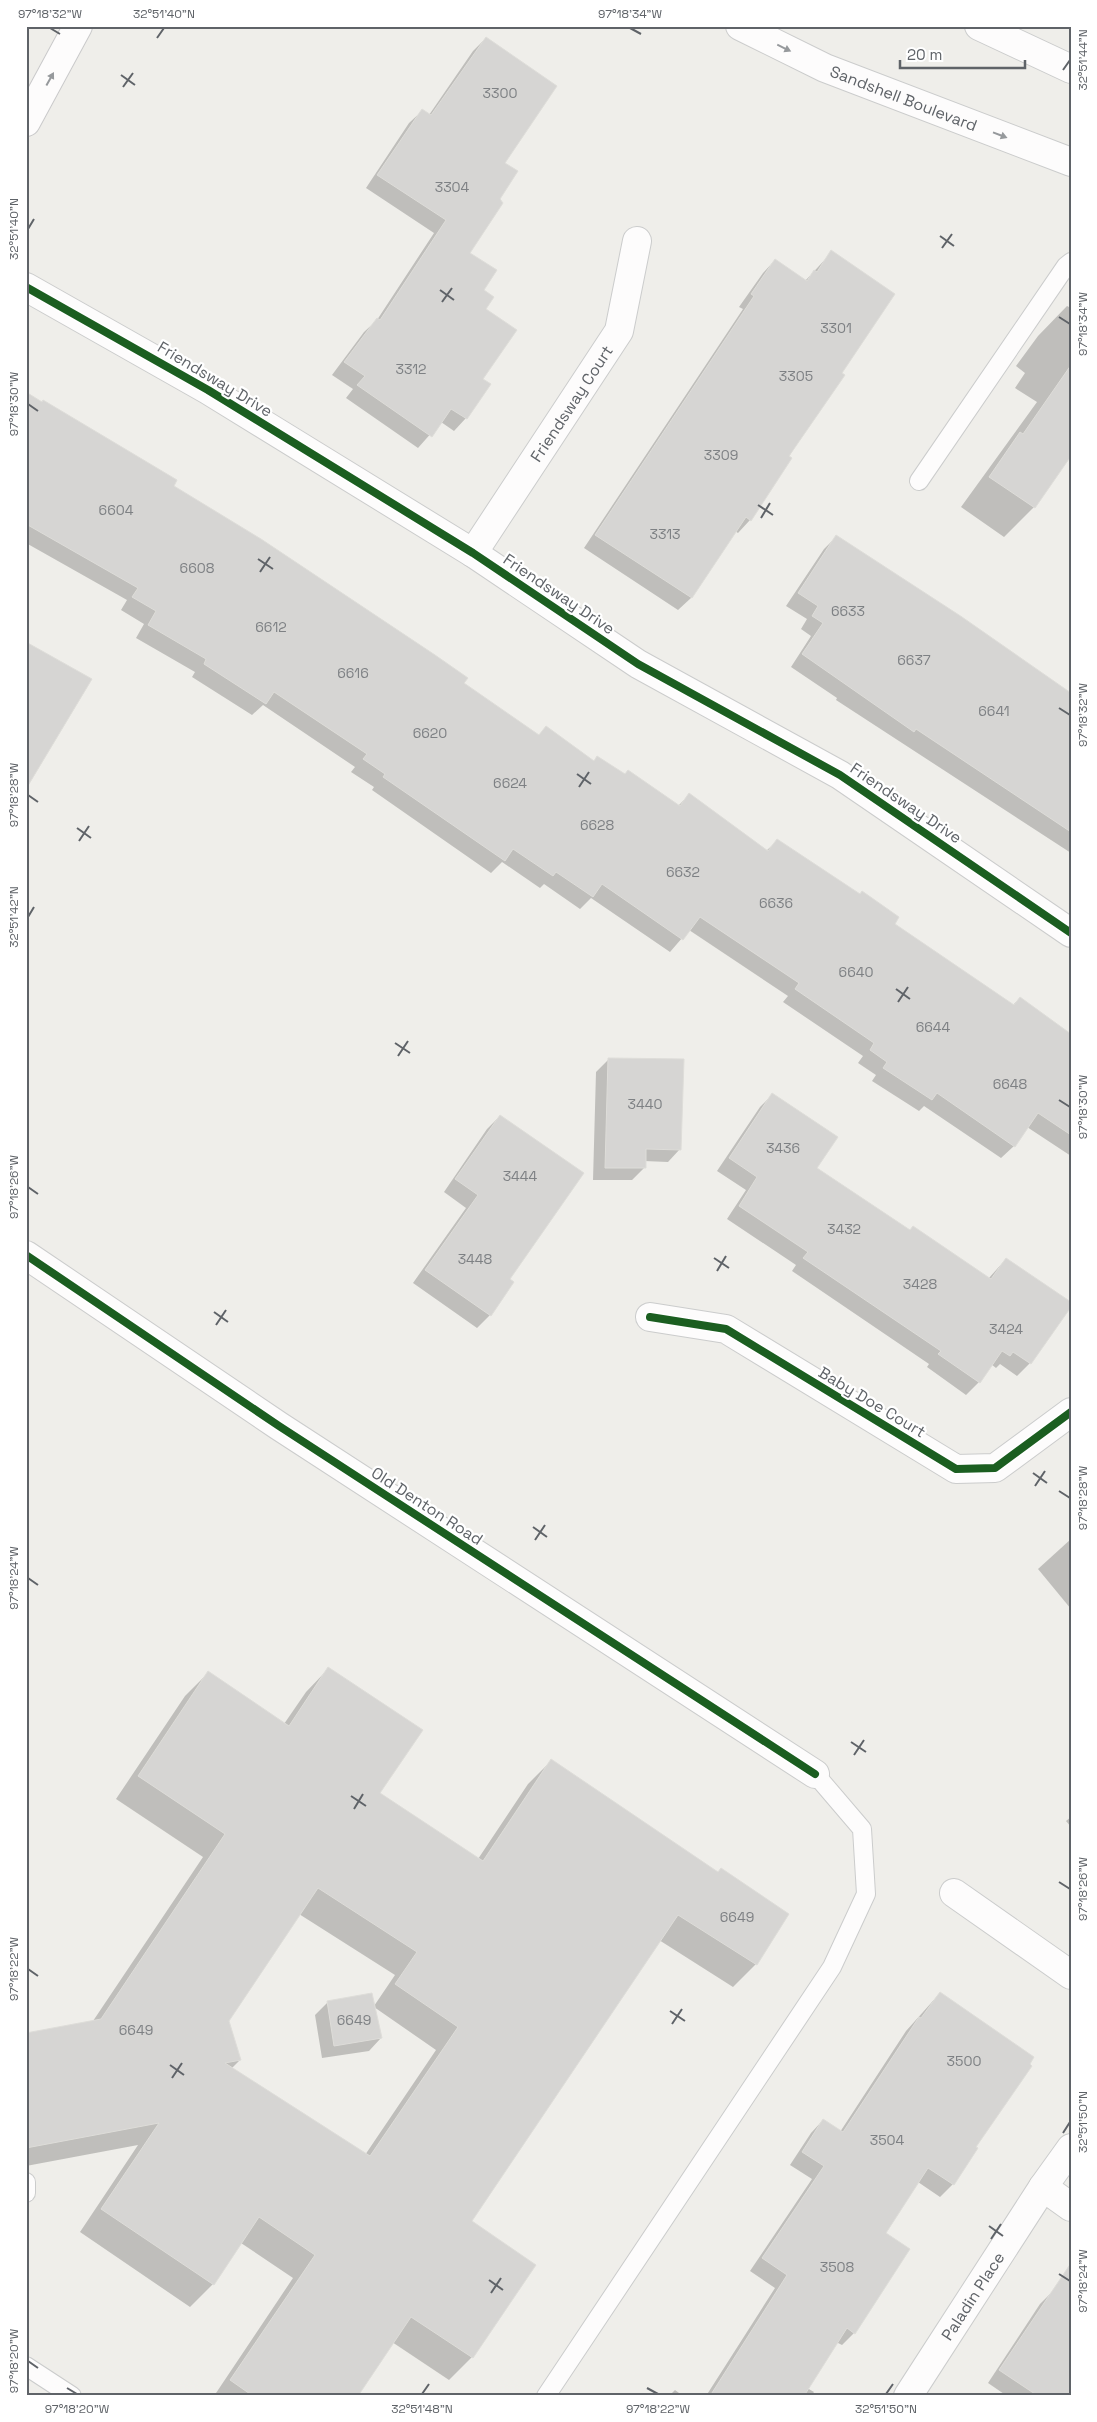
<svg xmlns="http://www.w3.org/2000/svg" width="1097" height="2422" viewBox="0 0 1097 2422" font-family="'Space Grotesk',sans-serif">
  <rect width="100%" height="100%" fill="#efeeea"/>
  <!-- shadow -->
  <g fill="#0003" fill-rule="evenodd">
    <path d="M 486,38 L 504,163 L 498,199 L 468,253 L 482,291 L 484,309 L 481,379 L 466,418 L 454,431 L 441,422 L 418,448 L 346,398 L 353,389 L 332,375 L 364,332 L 377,320 L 434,233 L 366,188 L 409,123 L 422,111 L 429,115 L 473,51 Z"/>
    <path d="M 832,252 L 840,373 L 750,520 L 738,533 L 735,531 L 691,598 L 678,610 L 584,548 L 743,309 L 739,307 L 763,273 L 775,260 L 805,281 Z"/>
    <path d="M 1067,306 L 1071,308 L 1071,454 L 1034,507 L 1004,537 L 961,507 L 1037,402 L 1015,388 L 1025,373 L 1016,366 L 1038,336 Z"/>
    <path d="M 26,394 L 172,487 L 538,736 L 546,728 L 593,762 L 597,758 L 678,806 L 689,795 L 766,851 L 777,841 L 893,924 L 1013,1005 L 1020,998 L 1071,1045 L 1071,1156 L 1027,1127 L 1014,1146 L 1001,1158 L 924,1106 L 919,1111 L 872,1081 L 876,1075 L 858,1063 L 863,1056 L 783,1002 L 788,996 L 689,930 L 670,952 L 591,898 L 580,909 L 544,884 L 540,888 L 502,862 L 491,873 L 372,790 L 374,787 L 351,772 L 355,767 L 263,705 L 252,715 L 192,677 L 195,672 L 136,638 L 144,624 L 121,610 L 127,600 L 26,543 Z"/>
    <path d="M 836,537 L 1071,694 L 1071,853 L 836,700 L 837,698 L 791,667 L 811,636 L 801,629 L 807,619 L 786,606 L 824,549 Z"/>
    <path d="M 608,1060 L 680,1149 L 668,1162 L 644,1161 L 644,1168 L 632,1180 L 593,1180 L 596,1072 Z"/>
    <path d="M 772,1095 L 815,1168 L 909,1231 L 988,1279 L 1006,1259 L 1030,1363 L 1017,1376 L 1000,1364 L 996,1368 L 991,1364 L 979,1382 L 966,1395 L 927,1367 L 929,1364 L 792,1271 L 796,1265 L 727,1219 L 746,1190 L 717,1171 L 760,1107 Z"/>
    <path d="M 500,1116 L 509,1280 L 513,1282 L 490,1315 L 477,1328 L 413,1283 L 466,1208 L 444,1192 L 487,1129 Z"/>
    <path d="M 1071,1539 L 1071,1609 L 1038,1569 Z"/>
    <path d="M 328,1669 L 379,1793 L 478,1859 L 528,1784 L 551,1761 L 718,1873 L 788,1914 L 756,1964 L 733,1987 L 659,1940 L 470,2222 L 472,2357 L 449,2380 L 392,2342 L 356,2396 L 214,2396 L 293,2278 L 241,2243 L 213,2284 L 190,2307 L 80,2232 L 138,2145 L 26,2166 L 26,2034 L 93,2021 L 203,1857 L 116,1799 L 185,1696 L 208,1673 L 284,1724 L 306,1692 ZM 299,1914 L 395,1975 L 374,2006 L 328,2002 L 315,2015 L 322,2058 L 369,2051 L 381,2038 L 374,2007 L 436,2050 L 365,2155 L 232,2068 L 240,2060 L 228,2021 Z"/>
    <path d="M 1071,1817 L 1071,1827 L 1066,1821 Z"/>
    <path d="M 940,1993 L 974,2147 L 953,2184 L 940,2197 L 918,2182 L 884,2234 L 854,2333 L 842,2345 L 836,2342 L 807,2388 L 814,2392 L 811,2396 L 706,2396 L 775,2288 L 750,2271 L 812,2179 L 790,2165 L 811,2133 L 823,2120 L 840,2132 L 906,2031 Z"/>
    <path d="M 1053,2291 L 1071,2396 L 1007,2396 L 988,2383 L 1040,2304 Z"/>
    <path d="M 675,2390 L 683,2396 L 669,2396 Z"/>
  </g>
  <!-- building -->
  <g fill="#d6d5d3" stroke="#deddd9" fill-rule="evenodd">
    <path d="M 486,37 L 557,86 L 505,163 L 518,171 L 500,199 L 503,203 L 470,253 L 497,270 L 484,290 L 494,297 L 486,309 L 517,330 L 483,379 L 491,384 L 467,419 L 451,409 L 432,437 L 357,385 L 365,376 L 344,362 L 377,318 L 380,320 L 446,220 L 377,175 L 422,109 L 431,115 Z"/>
    <path d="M 831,250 L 895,294 L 842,373 L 845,375 L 789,456 L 792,458 L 751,521 L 746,517 L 692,598 L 595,535 L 754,296 L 751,294 L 775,259 L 807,281 L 814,270 L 817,272 Z"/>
    <path d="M 1071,365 L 1071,456 L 1035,508 L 989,477 L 1020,432 L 1023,434 Z"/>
    <path d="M 26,392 L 42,402 L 43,400 L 177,480 L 174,486 L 261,539 L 435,655 L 468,678 L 464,683 L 539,735 L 546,726 L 594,761 L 597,756 L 625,774 L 628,770 L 680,806 L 689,793 L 768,851 L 777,839 L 860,894 L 862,891 L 899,917 L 895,924 L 1014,1005 L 1020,997 L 1071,1034 L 1071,1135 L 1038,1113 L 1015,1147 L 937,1093 L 932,1100 L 883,1068 L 887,1062 L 870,1050 L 874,1043 L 795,989 L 799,983 L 700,917 L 683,940 L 602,884 L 593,897 L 556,872 L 553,876 L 513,849 L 505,861 L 383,777 L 385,774 L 363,759 L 367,754 L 274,692 L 266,704 L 204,664 L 206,659 L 148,625 L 156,611 L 132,597 L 138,588 L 26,524 Z"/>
    <path d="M 836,535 L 962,617 L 1071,693 L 1071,832 L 916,729 L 914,732 L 802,654 L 823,623 L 812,616 L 818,606 L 798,593 Z"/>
    <path d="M 26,642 L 92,679 L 26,789 Z"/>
    <path d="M 608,1058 L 684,1059 L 681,1150 L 646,1149 L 646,1168 L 605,1168 Z"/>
    <path d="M 772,1093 L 838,1137 L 817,1168 L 910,1230 L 913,1226 L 991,1279 L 1006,1258 L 1071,1302 L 1071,1307 L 1031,1364 L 1013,1352 L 1010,1356 L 1002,1351 L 980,1383 L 938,1354 L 941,1351 L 803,1258 L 808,1252 L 739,1206 L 757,1177 L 729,1158 Z"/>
    <path d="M 500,1115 L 584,1173 L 510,1279 L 514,1282 L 491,1316 L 425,1270 L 478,1195 L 455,1179 Z"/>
    <path d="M 328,1667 L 423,1730 L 380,1793 L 483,1861 L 551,1759 L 718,1872 L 721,1868 L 789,1914 L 757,1965 L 678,1915 L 472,2221 L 536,2265 L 473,2358 L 411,2317 L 358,2396 L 253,2396 L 230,2380 L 315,2255 L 259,2217 L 214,2285 L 101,2209 L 159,2123 L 26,2148 L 26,2033 L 101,2019 L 225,1834 L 138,1776 L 208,1671 L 289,1726 ZM 318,1888 L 417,1952 L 395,1984 L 458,2027 L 370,2156 L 225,2063 L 241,2060 L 229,2021 Z"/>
    <path d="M 940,1992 L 1034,2057 L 1030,2064 L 1032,2066 L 976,2147 L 978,2148 L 954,2185 L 928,2168 L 886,2233 L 910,2249 L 855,2334 L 847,2328 L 804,2396 L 710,2396 L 787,2275 L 762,2258 L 824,2166 L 802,2152 L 823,2119 L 843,2132 L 919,2017 L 921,2018 Z"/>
    <path d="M 372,1993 L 382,2038 L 334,2046 L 327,2001 Z"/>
    <path d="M 1071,2263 L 1071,2396 L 1038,2396 L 999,2370 Z"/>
  </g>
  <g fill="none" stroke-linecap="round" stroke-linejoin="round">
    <!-- service casing -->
    <g stroke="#cbcccc" stroke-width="20">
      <g id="service">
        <path d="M 919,481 L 1066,266 L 1071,262"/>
        <path d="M 26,2182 L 26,2193"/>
        <path d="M 26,2366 L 72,2396"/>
        <path d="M 546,2396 L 832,1967 L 866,1894 L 862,1829 L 815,1774"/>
      </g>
    </g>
    <!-- minor casing -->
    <g stroke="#cbcccc" stroke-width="30">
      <g id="minor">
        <path d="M 26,287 L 208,390 L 473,553 L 638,664 L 840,775 L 1071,933"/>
        <path id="s1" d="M 473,553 L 619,331 L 637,241"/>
        <path d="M 26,1255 L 279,1426 L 815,1774"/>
        <path d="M 650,1317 L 726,1329 L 956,1469 L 995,1468 L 1071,1412"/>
        <path d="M 954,1893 L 1071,1975"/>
        <path d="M 1043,2187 L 1071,2207"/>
        <path id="s2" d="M 908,2396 L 1043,2187 L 1071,2148"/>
      </g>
    </g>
    <!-- tertiary casing -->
    <g stroke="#cbcccc" stroke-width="30">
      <g id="tertiary">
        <path id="s3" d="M 740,26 L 825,68 L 1071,162"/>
        <path d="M 979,26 L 1071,69"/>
      </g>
    </g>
    <!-- secondary casing -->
    <g stroke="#cacacb" stroke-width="30">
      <path id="secondary" d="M 26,122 L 78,26"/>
    </g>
    <!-- service -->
    <use href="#service" stroke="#fdfcfc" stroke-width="18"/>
    <!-- minor -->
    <use href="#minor" stroke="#fdfcfc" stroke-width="28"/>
    <!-- tertiary -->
    <use href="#tertiary" stroke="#fdfcfc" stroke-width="28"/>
    <!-- secondary -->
    <use href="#secondary" stroke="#fdfcfc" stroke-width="28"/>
    <!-- cycleway casing -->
    <g stroke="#fff" stroke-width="11">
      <g id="cycleway">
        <path d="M 26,287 L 208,390 L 473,553 L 638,664 L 840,775 L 1071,933"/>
        <path d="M 26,1255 L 279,1426 L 815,1774"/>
        <path d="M 650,1317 L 726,1329 L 956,1469 L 995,1468 L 1071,1412"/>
      </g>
    </g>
    <!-- cycleway -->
    <use href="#cycleway" stroke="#1b5e20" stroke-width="8"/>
  </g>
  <!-- one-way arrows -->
  <defs><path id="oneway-solid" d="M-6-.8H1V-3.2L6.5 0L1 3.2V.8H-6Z" transform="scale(1.25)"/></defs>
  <g fill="#96999c">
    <use href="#oneway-solid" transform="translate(784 48) rotate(26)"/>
    <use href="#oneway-solid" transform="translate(50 79) rotate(-61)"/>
    <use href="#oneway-solid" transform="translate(1000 135) rotate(21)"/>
  </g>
  <!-- ticks -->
  <path fill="none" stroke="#5f6368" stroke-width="2" d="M 50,28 L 60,34M 630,28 L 641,34M 157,38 L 164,28M 1063,70 L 1070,60M 121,75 L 135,85M 123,87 L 133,73M 28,229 L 34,219M 940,236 L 954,246M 942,248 L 952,234M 440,290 L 454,300M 442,302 L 452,288M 1059,317 L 1070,324M 28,404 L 38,411M 758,505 L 773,515M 761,518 L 770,503M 258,559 L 273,569M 260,572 L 270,557M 1059,708 L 1070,715M 577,774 L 591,784M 579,787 L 589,772M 28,795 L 38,802M 77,828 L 91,838M 79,841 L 89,826M 28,917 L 34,907M 896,989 L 910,999M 898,1002 L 908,987M 395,1043 L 410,1053M 398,1056 L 408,1041M 1059,1100 L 1070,1107M 28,1187 L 38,1194M 714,1258 L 729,1268M 717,1271 L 726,1256M 214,1312 L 228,1322M 216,1325 L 226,1310M 1033,1473 L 1047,1483M 1035,1486 L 1045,1471M 1059,1491 L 1070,1498M 533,1527 L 547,1537M 535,1540 L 545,1525M 28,1578 L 38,1585M 851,1742 L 866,1752M 854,1755 L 864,1740M 351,1796 L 366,1806M 354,1809 L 363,1794M 1059,1882 L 1070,1889M 28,1969 L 38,1976M 670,2011 L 685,2021M 672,2024 L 682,2009M 170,2065 L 184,2075M 172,2078 L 182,2063M 1063,2133 L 1070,2122M 989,2226 L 1003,2236M 991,2239 L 1001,2224M 1059,2274 L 1070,2281M 489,2280 L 503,2290M 491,2293 L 501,2278M 28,2361 L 38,2368M 67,2388 L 77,2394M 647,2388 L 658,2394M 422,2394 L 429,2384M 886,2394 L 893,2384"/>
  <g text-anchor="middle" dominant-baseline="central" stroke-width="4.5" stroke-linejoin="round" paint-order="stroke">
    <!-- number labels -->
    <g font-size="14" fill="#7e8184">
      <text x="500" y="93">3300</text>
      <text x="452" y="187">3304</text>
      <text x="836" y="328">3301</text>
      <text x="411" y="369">3312</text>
      <text x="796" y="376">3305</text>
      <text x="721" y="455">3309</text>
      <text x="116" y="510">6604</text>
      <text x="665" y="534">3313</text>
      <text x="197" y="568">6608</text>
      <text x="848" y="611">6633</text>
      <text x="271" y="627">6612</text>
      <text x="914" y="660">6637</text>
      <text x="353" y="673">6616</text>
      <text x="994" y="711">6641</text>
      <text x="430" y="733">6620</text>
      <text x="510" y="783">6624</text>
      <text x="597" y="825">6628</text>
      <text x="683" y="872">6632</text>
      <text x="776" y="903">6636</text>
      <text x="856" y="972">6640</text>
      <text x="933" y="1027">6644</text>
      <text x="1010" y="1084">6648</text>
      <text x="645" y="1104">3440</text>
      <text x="783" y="1148">3436</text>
      <text x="520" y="1176">3444</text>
      <text x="844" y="1229">3432</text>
      <text x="475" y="1259">3448</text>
      <text x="920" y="1284">3428</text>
      <text x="1006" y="1329">3424</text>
      <text x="737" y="1917">6649</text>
      <text x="354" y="2020">6649</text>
      <text x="136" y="2030">6649</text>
      <text x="964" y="2061">3500</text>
      <text x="887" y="2140">3504</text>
      <text x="837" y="2267">3508</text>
    </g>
    <!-- street labels -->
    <g font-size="16" fill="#5f6368" stroke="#fff">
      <text stroke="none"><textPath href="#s3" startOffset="179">Sandshell Boulevard</textPath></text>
      <text transform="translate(215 379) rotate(31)">Friendsway Drive</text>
      <text stroke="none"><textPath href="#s1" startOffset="179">Friendsway Court</textPath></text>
      <text transform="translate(559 594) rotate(34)">Friendsway Drive</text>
      <text transform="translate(906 803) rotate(34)">Friendsway Drive</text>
      <text transform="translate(872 1402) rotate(31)">Baby Doe Court</text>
      <text transform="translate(427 1506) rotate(33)">Old Denton Road</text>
      <text stroke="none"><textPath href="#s2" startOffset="119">Paladin Place</textPath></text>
    </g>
  </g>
  <!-- border -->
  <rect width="1097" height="2422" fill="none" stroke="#ffffff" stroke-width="55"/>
  <!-- scale -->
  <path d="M900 60v8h125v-8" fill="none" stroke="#5f6368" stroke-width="2.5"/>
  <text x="907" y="60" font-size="15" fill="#5f6368" stroke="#ffffff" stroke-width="4" paint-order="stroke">20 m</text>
  <rect x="28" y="28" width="1042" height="2366" fill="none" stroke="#5f6368" stroke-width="2"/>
  <g font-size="12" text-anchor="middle" fill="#5f6368">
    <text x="50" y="18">97°18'32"W</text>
    <text x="164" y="18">32°51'40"N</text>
    <text x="630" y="18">97°18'34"W</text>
    <text transform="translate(1083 60) rotate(-90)" y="4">32°51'44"N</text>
    <text transform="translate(14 229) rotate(-90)" y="4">32°51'40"N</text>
    <text transform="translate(1083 324) rotate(-90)" y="4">97°18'34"W</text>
    <text transform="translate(14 404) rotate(-90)" y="4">97°18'30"W</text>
    <text transform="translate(1083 715) rotate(-90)" y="4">97°18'32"W</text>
    <text transform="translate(14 795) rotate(-90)" y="4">97°18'28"W</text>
    <text transform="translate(14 917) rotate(-90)" y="4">32°51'42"N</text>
    <text transform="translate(1083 1107) rotate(-90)" y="4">97°18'30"W</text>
    <text transform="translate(14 1187) rotate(-90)" y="4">97°18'26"W</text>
    <text transform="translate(1083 1498) rotate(-90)" y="4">97°18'28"W</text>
    <text transform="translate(14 1578) rotate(-90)" y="4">97°18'24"W</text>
    <text transform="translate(1083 1889) rotate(-90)" y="4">97°18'26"W</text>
    <text transform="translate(14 1969) rotate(-90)" y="4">97°18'22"W</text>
    <text transform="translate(1083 2122) rotate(-90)" y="4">32°51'50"N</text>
    <text transform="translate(1083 2281) rotate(-90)" y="4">97°18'24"W</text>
    <text transform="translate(14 2361) rotate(-90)" y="4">97°18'20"W</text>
    <text x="77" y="2413">97°18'20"W</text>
    <text x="422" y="2413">32°51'48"N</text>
    <text x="658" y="2413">97°18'22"W</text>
    <text x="886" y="2413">32°51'50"N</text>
  </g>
</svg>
